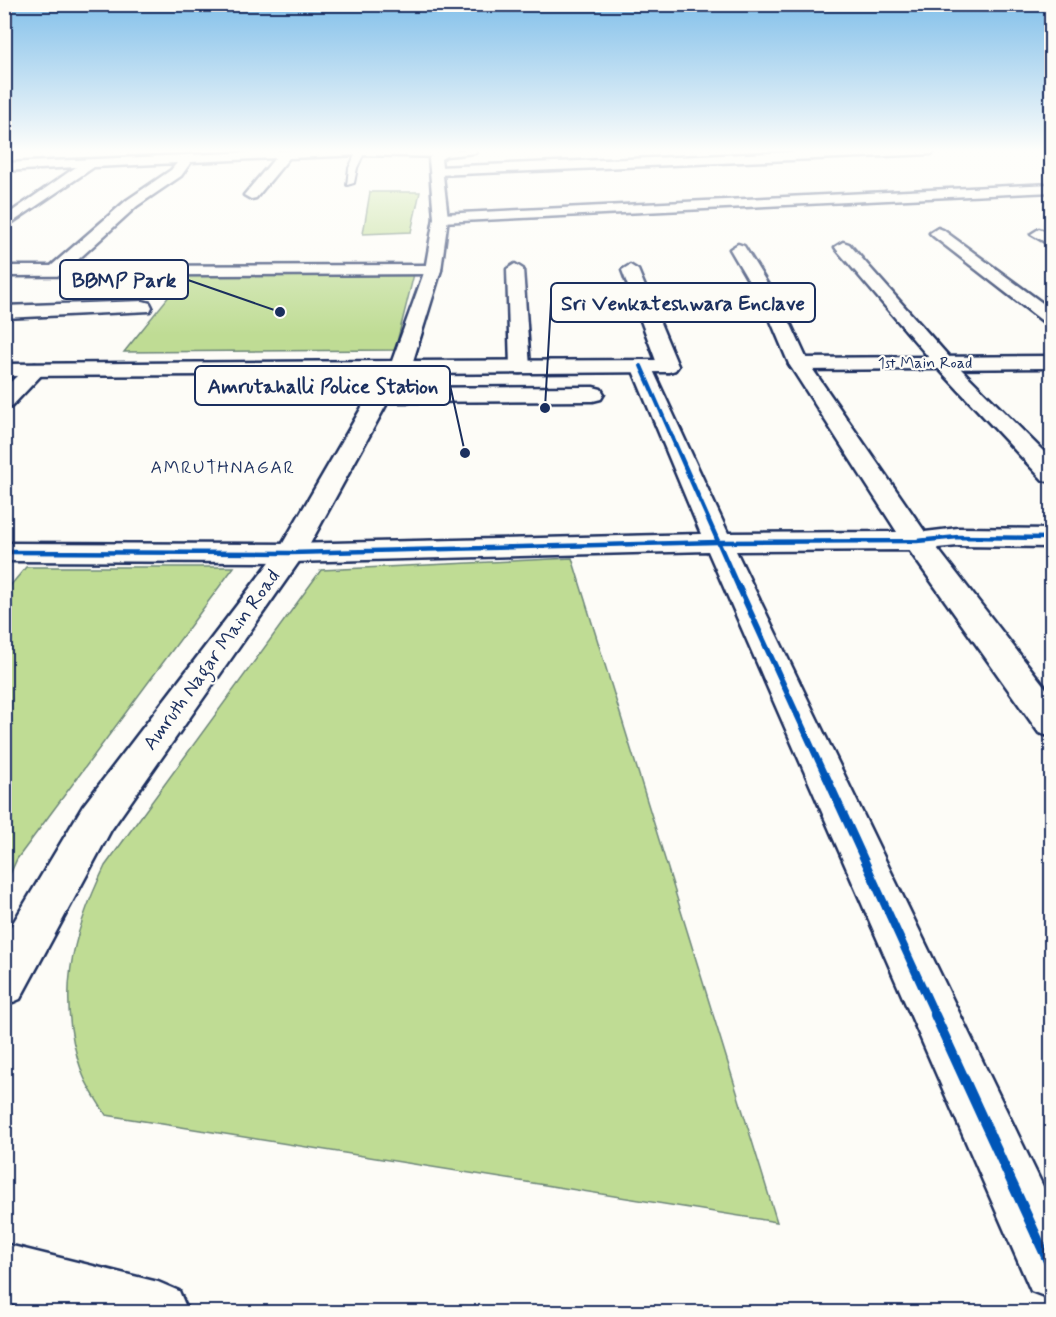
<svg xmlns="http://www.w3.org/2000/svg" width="1056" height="1317" viewBox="0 0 1056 1317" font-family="Mynerve,sans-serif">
  <rect width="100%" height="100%" fill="#fdfcf7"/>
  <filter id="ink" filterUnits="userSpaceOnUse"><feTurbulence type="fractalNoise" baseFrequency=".0167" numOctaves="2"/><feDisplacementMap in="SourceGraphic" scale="12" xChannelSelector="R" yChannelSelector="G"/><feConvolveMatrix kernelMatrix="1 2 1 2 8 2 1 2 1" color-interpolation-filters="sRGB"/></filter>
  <g filter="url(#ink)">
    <!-- green -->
    <g fill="#bfdc94" stroke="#6d8679" stroke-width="1.5">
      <path d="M 370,192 L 420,192 L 411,232 L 363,234 Z"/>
      <path d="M 187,274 L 414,274 L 395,350 L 124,352 Z"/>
      <path d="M 572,558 L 777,1222 L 106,1115 C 98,1102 88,1088 83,1075 C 55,999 71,936 105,866 L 321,570 Z"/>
      <path d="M 26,567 L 234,567 L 17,859 L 5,885 L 5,592 Z"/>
    </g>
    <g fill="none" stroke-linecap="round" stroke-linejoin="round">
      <!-- lane casing -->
      <g stroke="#1b2f5e" stroke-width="4">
        <path id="lane" d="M 357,151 L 365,151 L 357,168 L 354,183 L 347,185 L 349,168 Z"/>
      </g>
      <!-- street casing -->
      <g stroke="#1b2f5e" stroke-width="5">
        <g id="street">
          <path d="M 300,150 L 446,150 L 449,153 L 443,157 L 361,155 L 289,158 L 256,198 L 251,199 L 244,195 L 275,158 L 191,162 L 181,176 L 137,206 L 71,266 L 433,265 L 439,266 L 441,270 L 439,274 L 4,276 L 4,266 L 51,266 L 127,200 L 171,170 L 177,163 L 94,167 L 4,228 L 4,217 L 76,167 L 4,171 L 4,163 Z"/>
          <path d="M 843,150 L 937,150 L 931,154 L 437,175 L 431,171 L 437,167 Z"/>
          <path d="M 1052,184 L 1052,192 L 441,222 L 434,218 L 441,214 Z"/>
          <path d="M 938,228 L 943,230 L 1052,310 L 1052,325 L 1045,323 L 933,236 L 930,233 Z"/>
          <path d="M 1039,229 L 1052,234 L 1052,246 L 1031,234 Z"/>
          <path d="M 843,242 L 849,244 L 951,359 L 1052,460 L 1052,482 L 1043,480 L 937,367 L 837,250 L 835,247 Z"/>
          <path d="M 738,244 L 744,246 L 786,314 L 809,364 L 925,532 L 958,528 L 1052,529 L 1052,547 L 958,546 L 937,548 L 1052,696 L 1052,737 L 1039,733 L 909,550 L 736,551 L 1052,1205 L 1052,1299 L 1031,1291 L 708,551 L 291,562 L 4,561 L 4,543 L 291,544 L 701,534 L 631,366 L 634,362 L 641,360 L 648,362 L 651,366 L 728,533 L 897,532 L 789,364 L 768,314 L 730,249 Z"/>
          <path d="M 515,264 L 523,269 L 530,367 L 527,371 L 520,373 L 513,371 L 510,367 L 507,269 Z"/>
          <path d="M 630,265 L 638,270 L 678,366 L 675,370 L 668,372 L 661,370 L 658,366 L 622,270 Z"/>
          <path d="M 143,301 L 150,303 L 152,307 L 150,311 L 4,318 L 4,306 Z"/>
          <path d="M 35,364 L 42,366 L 46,370 L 12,406 L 4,408 L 4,388 L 28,366 Z"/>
          <path d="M 593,387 L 601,389 L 604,394 L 601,399 L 593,401 L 380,402 L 372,400 L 369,395 L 372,390 L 380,388 Z"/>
        </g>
      </g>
      <!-- secondary casing -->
      <g stroke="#1b2f5e" stroke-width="5">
        <g id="secondary">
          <path d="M 440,150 L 477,150 L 475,153 L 446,156 L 441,159 L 448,218 L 441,270 L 413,361 L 668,360 L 675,362 L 678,366 L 675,370 L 668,372 L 406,374 L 391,396 L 305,553 L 111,830 L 20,999 L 4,1006 L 4,938 L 83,806 L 279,550 L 369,395 L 385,374 L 4,376 L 4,364 L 392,361 L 425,270 L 434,218 L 429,158 Z"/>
          <path d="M 1052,356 L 1052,368 L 799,370 L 792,368 L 789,364 L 792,360 L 799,358 Z"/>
          <path d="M 4,1244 L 158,1282 L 179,1291 L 188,1312 L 44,1312 L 4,1302 Z"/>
        </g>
      </g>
      <!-- lane -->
      <use href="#lane" fill="#fdfcf7" fill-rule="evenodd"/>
      <!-- street -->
      <use href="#street" fill="#fdfcf7" fill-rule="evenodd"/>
      <!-- secondary -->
      <use href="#secondary" fill="#fdfcf7" fill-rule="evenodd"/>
      <!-- cycleway-far4 casing -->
      <g stroke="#fdfcf7" stroke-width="6">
        <path id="cycleway-far4" d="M 641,366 L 673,439"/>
      </g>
      <!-- cycleway-far3 casing -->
      <g stroke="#fdfcf7" stroke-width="8">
        <g id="cycleway-far3">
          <path d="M 672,437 L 739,589"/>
          <path d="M 4,552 L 291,553 L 718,542 L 917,541 L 958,537 L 1052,538"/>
        </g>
      </g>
      <!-- cycleway-far2 casing -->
      <g stroke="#fdfcf7" stroke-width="10">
        <path id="cycleway-far2" d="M 739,587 L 826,778"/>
      </g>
      <!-- cycleway-far1 casing -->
      <g stroke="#fdfcf7" stroke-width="11">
        <path id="cycleway-far1" d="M 826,776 L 936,1017"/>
      </g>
      <!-- cycleway casing -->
      <g stroke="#fdfcf7" stroke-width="14">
        <path id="cycleway" d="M 935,1015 L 1052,1270"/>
      </g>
      <!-- cycleway-far4 -->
      <use href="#cycleway-far4" stroke="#0057b8" stroke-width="4"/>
      <!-- cycleway-far3 -->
      <use href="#cycleway-far3" stroke="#0057b8" stroke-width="4.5"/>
      <!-- cycleway-far2 -->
      <use href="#cycleway-far2" stroke="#0057b8" stroke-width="6"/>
      <!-- cycleway-far1 -->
      <use href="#cycleway-far1" stroke="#0057b8" stroke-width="8"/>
      <!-- cycleway -->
      <use href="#cycleway" stroke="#0057b8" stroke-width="10"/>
    </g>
  </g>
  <!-- sky -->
  <linearGradient id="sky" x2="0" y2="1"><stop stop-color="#83c0ea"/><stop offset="0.45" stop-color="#fefefb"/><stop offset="1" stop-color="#fefefb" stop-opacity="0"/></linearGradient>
  <rect width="1056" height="335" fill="url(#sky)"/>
  <g text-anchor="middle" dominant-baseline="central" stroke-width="4.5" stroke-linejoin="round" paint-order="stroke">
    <!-- far-street labels -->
    <g font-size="16" fill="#1b2f5e" stroke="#fdfcf7">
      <text x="925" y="363">1st Main Road</text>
    </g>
    <!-- far-neighbourhood labels -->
    <g font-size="18" letter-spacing="1.5" fill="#1b2f5e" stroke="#fdfcf7">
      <text x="223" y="468">AMRUTHNAGAR</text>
    </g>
    <!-- street labels -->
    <g font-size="20" fill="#1b2f5e" stroke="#fdfcf7">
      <text transform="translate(212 660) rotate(-54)">Amruth Nagar Main Road</text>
    </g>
  </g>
  <!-- callouts -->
  <path fill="none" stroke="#1b2f5e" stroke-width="2" d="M280 312L188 280M545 408L551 302M465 453L450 385"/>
  <g fill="#1b2f5e" stroke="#fdfcf7" stroke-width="2">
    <circle cx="280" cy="312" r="6"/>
    <circle cx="545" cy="408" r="6"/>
    <circle cx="465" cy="453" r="6"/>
  </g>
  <g fill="#fdfcf7" stroke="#1b2f5e" stroke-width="2">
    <rect x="60" y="260" width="128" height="39" rx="6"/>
    <rect x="551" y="283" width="264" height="39" rx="6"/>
    <rect x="195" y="366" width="255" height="39" rx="6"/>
  </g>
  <g font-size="21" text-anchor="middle" font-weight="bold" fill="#1b2f5e">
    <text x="124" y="287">BBMP Park</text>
    <text x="683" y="310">Sri Venkateshwara Enclave</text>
    <text x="323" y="393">Amrutahalli Police Station</text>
  </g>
  <!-- margin -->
  <rect width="1056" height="1317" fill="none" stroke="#fdfcf7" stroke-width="24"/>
  <rect x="12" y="12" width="1032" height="1293" fill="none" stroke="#1b2f5e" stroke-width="2" filter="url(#ink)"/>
</svg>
